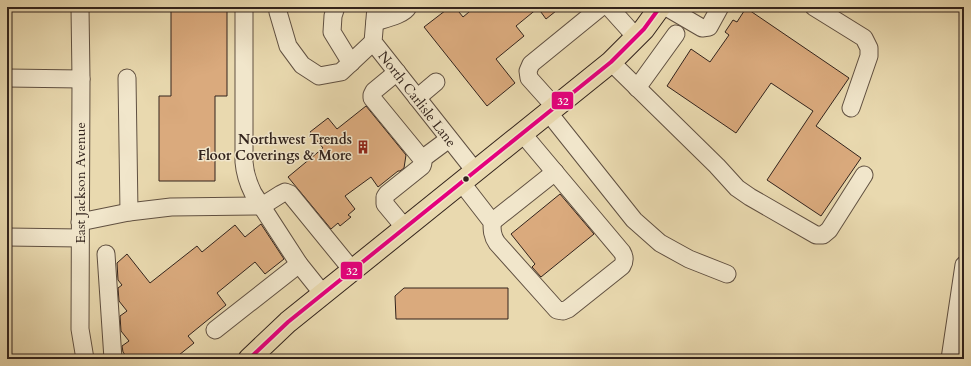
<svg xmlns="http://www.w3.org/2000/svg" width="971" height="366" viewBox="0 0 971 366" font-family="Cardo,serif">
  <rect width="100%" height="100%" fill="#e9d9af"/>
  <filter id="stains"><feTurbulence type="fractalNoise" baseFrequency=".005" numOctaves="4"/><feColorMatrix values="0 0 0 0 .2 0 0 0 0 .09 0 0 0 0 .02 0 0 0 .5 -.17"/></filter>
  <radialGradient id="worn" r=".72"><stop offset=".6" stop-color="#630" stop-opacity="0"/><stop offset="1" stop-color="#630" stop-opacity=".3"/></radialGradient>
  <!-- building -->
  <g fill="#daaa7d" stroke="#32231c">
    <path d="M 171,7 L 227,7 L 227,96 L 215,96 L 215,181 L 159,181 L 159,96 L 171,96 Z"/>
    <path d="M 450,7 L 455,7 L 463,17 L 475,7 L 561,7 L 546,19 L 538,8 L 516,26 L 524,36 L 496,59 L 515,83 L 487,106 L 424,27 Z"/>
    <path d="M 746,8 L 849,78 L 816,126 L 861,158 L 821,216 L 767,180 L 813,111 L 771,83 L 736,133 L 667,86 L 691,49 L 710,62 L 729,35 L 725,32 L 733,20 L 737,22 Z"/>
    <path d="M 366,106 L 406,155 L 404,168 L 400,171 L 398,171 L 378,187 L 371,177 L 345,196 L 355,209 L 348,215 L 351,217 L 340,226 L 338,223 L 331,229 L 288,177 L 323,148 L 310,132 L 328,118 L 337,129 Z"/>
    <path d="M 560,194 L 594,234 L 541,277 L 532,267 L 535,264 L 511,234 Z"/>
    <path d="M 261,224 L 284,259 L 265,274 L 255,262 L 217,293 L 226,305 L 188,336 L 194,343 L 174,359 L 128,359 L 123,352 L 122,346 L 129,341 L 121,331 L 120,316 L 127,311 L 119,301 L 118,288 L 122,285 L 118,280 L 117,263 L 127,254 L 150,283 L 197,246 L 202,252 L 235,225 L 245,237 Z"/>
    <path d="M 404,288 L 508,288 L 508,319 L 396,319 L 395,296 Z"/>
  </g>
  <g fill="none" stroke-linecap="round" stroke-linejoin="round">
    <!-- minor casing -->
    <g stroke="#605041" stroke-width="19">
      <g id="minor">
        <path d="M 80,7 L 81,79 L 80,329 L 85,359"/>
        <path d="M 244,7 L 244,162 C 245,174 248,183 253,193 L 299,264 L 323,294"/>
        <path d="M 277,7 L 278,12 L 288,46 L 302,65 L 319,76 L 341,72 L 373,42"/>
        <path d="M 336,7 L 333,16 L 332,32 L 351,63"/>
        <path d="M 376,7 L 373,42 L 475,171"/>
        <path d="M 609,7 L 636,37"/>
        <path d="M 666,7 L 702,28 L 709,27 L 720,7"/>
        <path d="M 814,7 L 864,38 L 869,48 L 869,56 L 851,108"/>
        <path d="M 375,22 C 384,19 404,15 408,7"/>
        <path d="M 611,62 L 717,166 L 737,188 L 750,197 L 816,235 L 823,235 L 829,230 L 864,175"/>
        <path d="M 397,72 L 374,91 L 372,95 L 372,98 L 422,159 L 423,163 L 422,166 L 387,194 L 385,197 L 385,204 L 405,228"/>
        <path d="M 7,78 L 81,79"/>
        <path d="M 127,78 L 129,212"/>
        <path d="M 637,88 L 676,34"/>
        <path d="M 417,98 L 436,82"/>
        <path d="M 555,107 L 529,78 L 528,71 L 531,64 L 601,7"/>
        <path d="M 548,112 L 634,220 L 660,243 L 689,259 L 727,274"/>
        <path d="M 422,159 L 449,139"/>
        <path d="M 461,182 L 492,222 C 492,230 492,236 497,243 L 557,310 L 563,311 L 568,309 L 622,266 C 625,261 625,257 622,252 L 522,133"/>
        <path d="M 80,222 L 129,212 L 171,207 L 262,206 L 281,194 L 285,192 L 290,194 L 352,270"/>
        <path d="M 492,222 L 555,172"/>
        <path d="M 7,237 L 80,238"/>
        <path d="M 106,254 L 113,359"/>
        <path d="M 215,330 L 299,264"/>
        <path d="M 950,359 L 964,265"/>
      </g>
    </g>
    <!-- major casing -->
    <g stroke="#32231c" stroke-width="23">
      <path id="major" d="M 249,359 L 288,322 L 611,62 L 644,29 L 660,7"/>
    </g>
    <!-- minor -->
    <use href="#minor" stroke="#f1e6cb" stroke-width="17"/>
    <!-- major -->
    <use href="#major" stroke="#e9d9af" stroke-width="21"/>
    <!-- bus-1 casing -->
    <g stroke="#f1e6cb" stroke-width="7">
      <path id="bus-1" d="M 249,359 L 288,322 L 611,62 L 644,29 L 660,7"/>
    </g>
    <!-- bus-1 -->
    <use href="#bus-1" stroke="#e5007d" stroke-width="4"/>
  </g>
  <!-- icons -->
  <defs>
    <g id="building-bare" transform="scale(1.08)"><path d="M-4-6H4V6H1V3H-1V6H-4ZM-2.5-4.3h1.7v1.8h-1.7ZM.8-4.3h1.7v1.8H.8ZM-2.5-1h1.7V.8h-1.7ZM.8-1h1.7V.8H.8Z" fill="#8f2418" stroke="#f1e6cb" stroke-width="2.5" paint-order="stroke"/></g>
  </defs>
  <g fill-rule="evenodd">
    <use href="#building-bare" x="363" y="147"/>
  </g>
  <!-- markers -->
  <circle fill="#32231c" stroke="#f1e6cb" stroke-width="1.5" cx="466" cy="179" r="3.5"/>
  <g text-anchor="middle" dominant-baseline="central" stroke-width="3" stroke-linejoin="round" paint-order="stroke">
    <!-- street labels -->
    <g font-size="14" fill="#32231c" stroke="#f1e6cb">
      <text transform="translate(417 99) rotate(52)">North Carlisle Lane</text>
      <text transform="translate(80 183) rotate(-90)">East Jackson Avenue</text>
    </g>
    <!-- poi labels -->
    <g font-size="14" font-weight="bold" fill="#32231c" stroke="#f1e6cb" text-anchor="end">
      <text x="352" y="139">Northwest Trends<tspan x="352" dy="16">Floor Coverings &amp; More</tspan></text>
    </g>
  </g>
  <g stroke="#f1e6cb" stroke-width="1.5">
    <rect x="551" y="91" width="23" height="19" rx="4" fill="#e5007d"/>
    <rect x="340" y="261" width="23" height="19" rx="4" fill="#e5007d"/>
  </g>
  <g font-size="11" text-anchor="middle" font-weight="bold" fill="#fff">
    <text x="563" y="105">32</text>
    <text x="352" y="275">32</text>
  </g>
  <!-- margin -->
  <rect width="971" height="366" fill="none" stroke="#e9d9af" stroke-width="24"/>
  <rect x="8" y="8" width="955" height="350" fill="none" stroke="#32231c" stroke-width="2"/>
  <rect x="12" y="12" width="947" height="342" fill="none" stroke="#32231c"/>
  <rect width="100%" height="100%" filter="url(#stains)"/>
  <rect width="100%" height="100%" fill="url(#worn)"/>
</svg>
